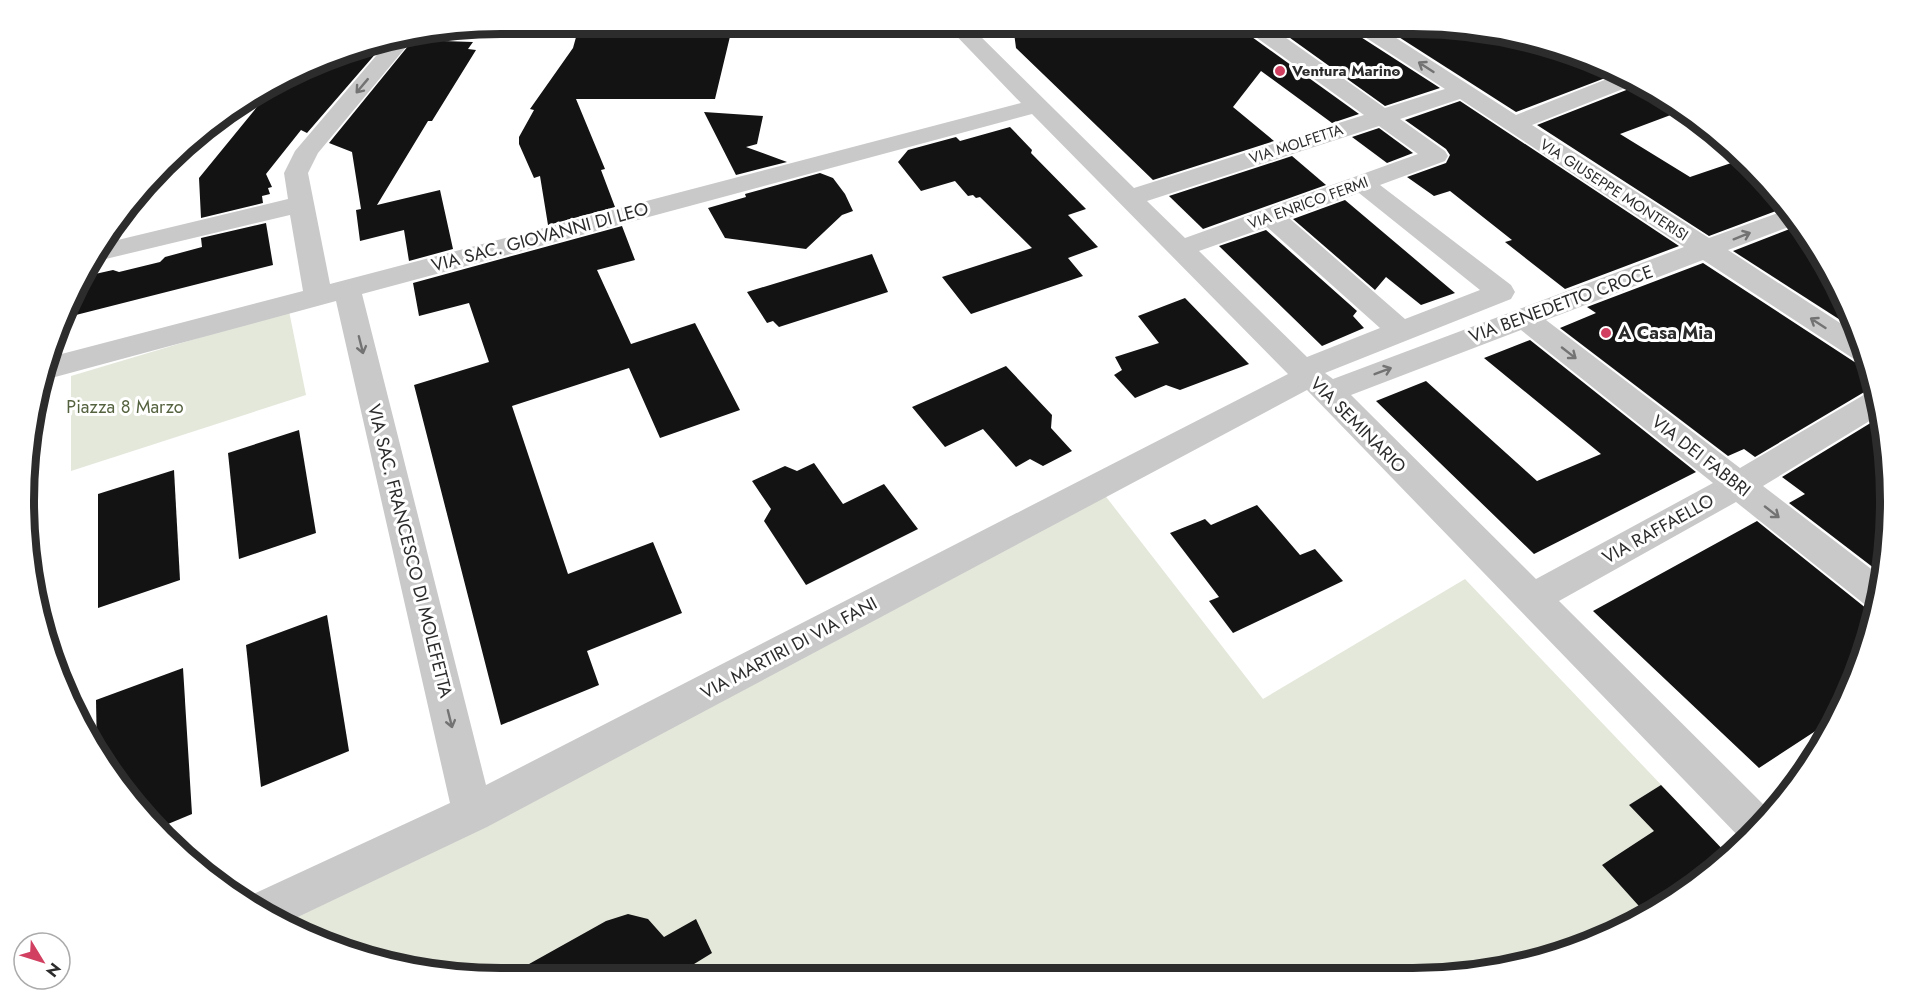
<svg xmlns="http://www.w3.org/2000/svg" width="1915" height="1003" viewBox="0 0 1915 1003" font-family="Jost,sans-serif">
  <rect width="100%" height="100%" fill="#fff"/>
  <!-- green -->
  <g fill="#e4e8db">
    <path d="M 289,311 L 306,395 L 71,471 L 71,376 Z"/>
    <path d="M 1100,489 L 1263,699 L 1465,579 L 1728,855 L 1679,898 L 1596,943 L 1476,975 L 471,978 L 378,963 L 290,930 L 264,911 L 473,813 Z"/>
  </g>
  <!-- building -->
  <g fill="#131313">
    <path d="M 589,24 L 627,25 L 623,33 L 695,36 L 698,24 L 733,24 L 715,99 L 576,99 L 605,169 L 601,170 L 615,207 L 548,225 L 540,176 L 534,178 L 519,144 L 519,137 L 534,110 L 530,109 L 573,48 L 578,30 L 585,30 Z"/>
    <path d="M 1013,25 L 1241,25 L 1245,32 L 1359,114 L 1332,123 L 1261,71 L 1233,107 L 1274,141 L 1153,180 L 1016,48 Z"/>
    <path d="M 1272,25 L 1349,25 L 1353,32 L 1440,88 L 1385,106 Z"/>
    <path d="M 1380,25 L 1444,25 L 1537,40 L 1621,72 L 1516,112 Z"/>
    <path d="M 413,40 L 473,42 L 468,49 L 476,50 L 432,121 L 428,121 L 377,205 L 440,190 L 453,249 L 409,261 L 404,230 L 360,241 L 356,210 L 361,209 L 352,152 L 329,143 Z"/>
    <path d="M 384,44 L 307,133 L 301,130 L 266,174 L 272,187 L 268,188 L 270,194 L 262,196 L 263,203 L 201,218 L 199,178 L 270,91 L 348,49 Z"/>
    <path d="M 1638,81 L 1684,110 L 1620,134 L 1690,177 L 1743,159 L 1773,187 L 1787,207 L 1709,236 L 1537,125 L 1634,87 Z"/>
    <path d="M 1460,101 L 1679,246 L 1565,289 L 1505,242 L 1512,240 L 1450,191 L 1434,196 L 1407,177 L 1446,163 L 1450,155 L 1446,149 L 1405,120 Z"/>
    <path d="M 704,112 L 763,116 L 757,144 L 746,147 L 787,162 L 736,175 Z"/>
    <path d="M 1010,127 L 1032,150 L 1031,153 L 1086,209 L 1068,215 L 1098,247 L 1068,258 L 1083,276 L 971,314 L 942,277 L 1032,248 L 980,197 L 976,198 L 973,195 L 968,196 L 955,181 L 921,191 L 898,162 L 908,150 L 956,137 L 960,141 Z"/>
    <path d="M 1379,128 L 1413,153 L 1387,163 L 1352,137 Z"/>
    <path d="M 1292,156 L 1326,185 L 1203,229 L 1169,196 Z"/>
    <path d="M 820,173 L 833,178 L 845,194 L 853,211 L 842,215 L 806,249 L 725,238 L 708,208 L 746,197 L 745,194 Z"/>
    <path d="M 1345,200 L 1455,293 L 1421,305 L 1386,277 L 1375,290 L 1293,219 Z"/>
    <path d="M 266,223 L 273,265 L 68,317 L 86,276 L 113,270 L 119,272 L 160,262 L 165,257 L 202,247 L 201,238 Z"/>
    <path d="M 1800,225 L 1827,263 L 1859,332 L 1733,251 Z"/>
    <path d="M 622,226 L 635,260 L 597,270 L 631,344 L 695,323 L 740,410 L 660,438 L 629,368 L 512,406 L 568,574 L 653,542 L 682,613 L 587,651 L 599,685 L 501,725 L 414,385 L 489,362 L 469,303 L 419,316 L 413,283 Z"/>
    <path d="M 1266,230 L 1357,311 L 1353,316 L 1364,328 L 1322,346 L 1219,246 Z"/>
    <path d="M 872,254 L 888,292 L 779,327 L 773,321 L 767,323 L 747,292 Z"/>
    <path d="M 1703,263 L 1856,363 L 1870,366 L 1875,389 L 1866,391 L 1755,457 L 1744,449 L 1728,456 L 1560,328 L 1596,313 L 1587,307 Z"/>
    <path d="M 1185,298 L 1249,364 L 1180,390 L 1166,385 L 1135,398 L 1114,375 L 1122,370 L 1115,357 L 1159,343 L 1138,316 Z"/>
    <path d="M 1530,340 L 1696,472 L 1534,554 L 1376,401 L 1426,381 L 1537,481 L 1601,454 L 1484,358 Z"/>
    <path d="M 1006,366 L 1052,415 L 1051,428 L 1072,451 L 1043,466 L 1030,459 L 1016,467 L 983,429 L 945,447 L 912,407 Z"/>
    <path d="M 1882,416 L 1887,440 L 1890,533 L 1883,575 L 1789,503 L 1805,494 L 1782,477 Z"/>
    <path d="M 299,430 L 316,533 L 239,559 L 228,453 Z"/>
    <path d="M 814,463 L 843,504 L 884,484 L 918,529 L 806,585 L 764,521 L 771,509 L 752,481 L 785,466 L 797,471 Z"/>
    <path d="M 174,470 L 180,580 L 98,608 L 98,494 Z"/>
    <path d="M 1257,505 L 1300,555 L 1315,549 L 1343,581 L 1233,633 L 1209,601 L 1219,597 L 1170,533 L 1205,519 L 1211,525 Z"/>
    <path d="M 1757,521 L 1867,609 L 1877,612 L 1875,625 L 1840,715 L 1759,768 L 1593,611 Z"/>
    <path d="M 327,615 L 349,751 L 261,787 L 246,645 Z"/>
    <path d="M 183,668 L 192,814 L 156,829 L 104,766 L 97,752 L 96,700 Z"/>
    <path d="M 1661,785 L 1728,855 L 1679,898 L 1647,915 L 1602,865 L 1654,831 L 1629,805 Z"/>
    <path d="M 628,914 L 648,919 L 664,937 L 696,919 L 712,953 L 673,977 L 504,978 L 606,921 Z"/>
  </g>
  <g fill="none" stroke-linecap="round" stroke-linejoin="round">
    <!-- minor -->
    <path fill="#c9c9c9" fill-rule="evenodd" d="M 945,24 L 968,24 L 1134,188 L 1364,115 L 1246,30 L 1243,25 L 1268,25 L 1385,108 L 1445,89 L 1354,30 L 1351,25 L 1376,25 L 1516,115 L 1617,75 L 1625,73 L 1636,80 L 1633,85 L 1532,125 L 1709,238 L 1789,209 L 1799,223 L 1728,250 L 1860,336 L 1869,364 L 1857,361 L 1703,260 L 1546,320 L 1740,468 L 1867,393 L 1876,391 L 1881,414 L 1763,486 L 1883,578 L 1877,610 L 1868,607 L 1736,502 L 1559,601 L 1773,814 L 1772,817 L 1744,842 L 1307,390 L 487,827 L 283,924 L 247,899 L 249,896 L 450,803 L 336,301 L 44,380 L 40,378 L 50,357 L 303,291 L 290,215 L 93,262 L 101,244 L 288,199 L 284,173 L 295,151 L 387,43 L 410,39 L 411,41 L 318,153 L 308,173 L 330,284 L 1021,103 ZM 1460,99 L 1684,247 L 1333,379 L 1325,373 L 1511,299 L 1515,292 L 1511,285 L 1380,185 L 1445,161 L 1448,156 L 1445,151 L 1400,119 ZM 1032,114 L 1288,374 L 486,785 L 362,294 ZM 1379,126 L 1418,154 L 1185,238 L 1147,201 ZM 1359,193 L 1480,290 L 1405,319 L 1289,218 ZM 1267,227 L 1380,328 L 1307,357 L 1199,251 ZM 1521,330 L 1713,483 L 1536,579 L 1351,395 Z"/>
  </g>
  <!-- one-way arrows -->
  <defs><path id="oneway-shaft" d="M-6 0H5M1.5-3L5.5 0L1.5 3" fill="none" stroke-width="1.6" stroke-linecap="round" stroke-linejoin="round" transform="scale(1.5)"/></defs>
  <g stroke="#737373">
    <use href="#oneway-shaft" transform="translate(1426 67) rotate(-147)"/>
    <use href="#oneway-shaft" transform="translate(362 86) rotate(130)"/>
    <use href="#oneway-shaft" transform="translate(1742 236) rotate(-22)"/>
    <use href="#oneway-shaft" transform="translate(1818 323) rotate(-147)"/>
    <use href="#oneway-shaft" transform="translate(361 345) rotate(76)"/>
    <use href="#oneway-shaft" transform="translate(1569 353) rotate(38)"/>
    <use href="#oneway-shaft" transform="translate(1383 371) rotate(-21)"/>
    <use href="#oneway-shaft" transform="translate(1772 512) rotate(38)"/>
    <use href="#oneway-shaft" transform="translate(450 719) rotate(76)"/>
  </g>
  <!-- markers -->
  <g fill="#d14061" stroke="#fff" stroke-width="2">
    <circle cx="1280" cy="71" r="6"/>
    <circle cx="1606" cy="333" r="6"/>
  </g>
  <g text-anchor="middle" dominant-baseline="central" stroke-width="6" stroke-linejoin="round" paint-order="stroke">
    <!-- far-poi labels -->
    <g font-size="15" font-weight="bold" fill="#2c2c2c" stroke="#fff" text-anchor="start">
      <text x="1292" y="71">Ventura Marino</text>
    </g>
    <!-- far-street labels -->
    <g font-size="15" fill="#2c2c2c" stroke="#fff">
      <text transform="translate(1296 144) rotate(-18)">VIA MOLFETTA</text>
      <text transform="translate(1614 190) rotate(33)">VIA GIUSEPPE MONTERISI</text>
      <text transform="translate(1308 203) rotate(-20)">VIA ENRICO FERMI</text>
    </g>
    <!-- street labels -->
    <g font-size="18" fill="#2c2c2c" stroke="#fff">
      <text transform="translate(540 237) rotate(-15)">VIA SAC. GIOVANNI DI LEO</text>
      <text transform="translate(1561 304) rotate(-20)">VIA BENEDETTO CROCE</text>
      <text transform="translate(1358 425) rotate(45)">VIA SEMINARIO</text>
      <text transform="translate(1701 456) rotate(38)">VIA DEI FABBRI</text>
      <text transform="translate(1658 529) rotate(-29)">VIA RAFFAELLO</text>
      <text transform="translate(410 551) rotate(76)">VIA SAC. FRANCESCO DI MOLEFETTA</text>
      <text transform="translate(789 648) rotate(-28)">VIA MARTIRI DI VIA FANI</text>
    </g>
    <!-- poi labels -->
    <g font-size="18" font-weight="bold" fill="#2c2c2c" stroke="#fff" text-anchor="start">
      <text x="1618" y="333">A Casa Mia</text>
    </g>
    <!-- park labels -->
    <g font-size="18" fill="#55623f" stroke="#fff">
      <text x="125" y="407">Piazza 8 Marzo</text>
    </g>
  </g>
  <!-- crop -->
  <path d="M0 0H1915V1003H0ZM501 34H1413A467 467 0 0 1 1880 501V501A467 467 0 0 1 1413 968H501A467 467 0 0 1 34 501V501A467 467 0 0 1 501 34Z" fill="#fff" fill-rule="evenodd"/>
  <path fill="none" stroke="#2c2c2c" stroke-width="8" d="M501 34H1413A467 467 0 0 1 1880 501V501A467 467 0 0 1 1413 968H501A467 467 0 0 1 34 501V501A467 467 0 0 1 501 34Z"/>
  <!-- north arrow -->
  <g transform="translate(42 961) rotate(128)"><circle r="28" fill="#ffffff" stroke="#ababab" stroke-width="1.5"/>
  <path d="M0-4.5L10 22L0 15L-10 22Z" fill="#d14061"/>
  <text y="-9" font-size="16" font-weight="bold" text-anchor="middle" fill="#2c2c2c">N</text>
  </g>
</svg>
